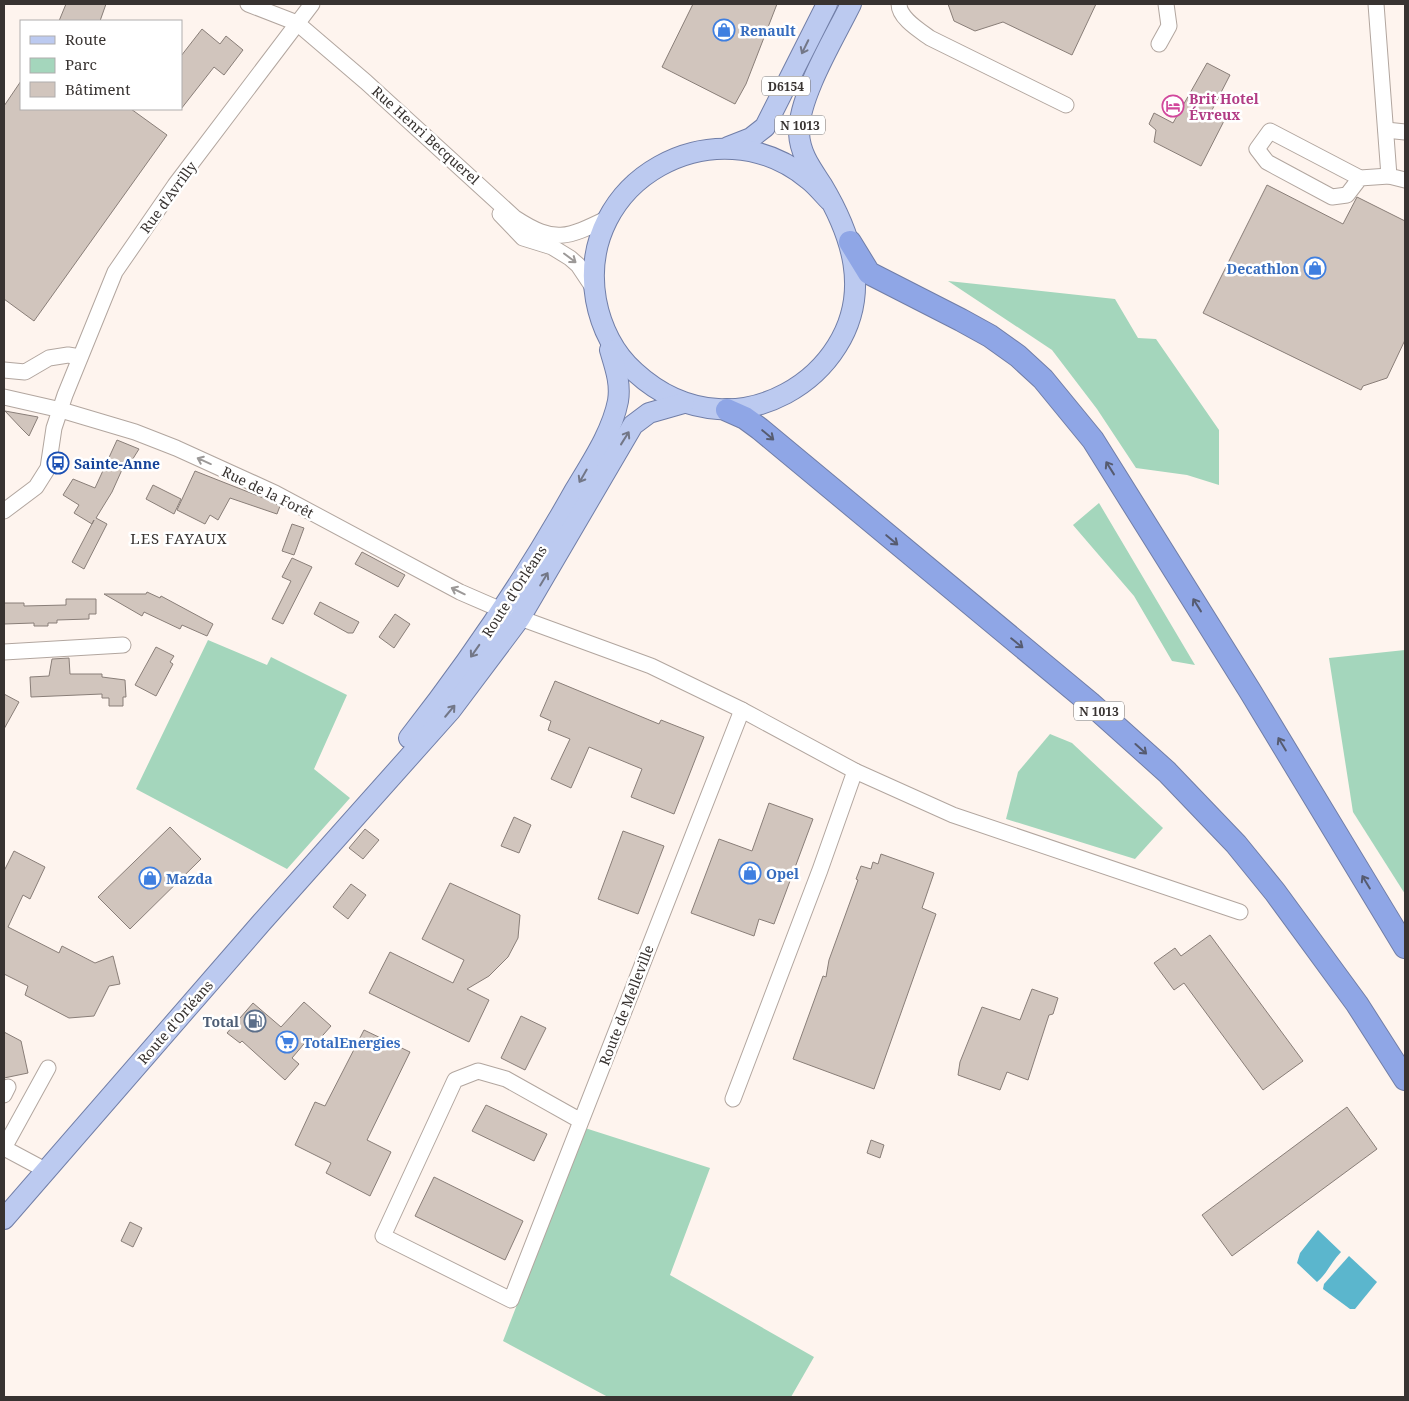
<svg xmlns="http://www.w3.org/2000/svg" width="1409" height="1401" viewBox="0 0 1409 1401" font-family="'Noto Serif',serif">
  <rect width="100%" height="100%" fill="#fef4ee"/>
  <!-- green -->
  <g fill="#a4d6bc">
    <path d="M 948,281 L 1115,299 L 1138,338 L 1156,339 L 1219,430 L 1219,485 L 1187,475 L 1136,468 L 1097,409 L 1052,350 Z"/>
    <path d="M 1099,503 L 1195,665 L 1172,661 L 1134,596 L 1073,525 Z"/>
    <path d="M 208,640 L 267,665 L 271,657 L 347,695 L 314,769 L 350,798 L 287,869 L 136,789 Z"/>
    <path d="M 1405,650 L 1405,894 L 1353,812 L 1329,658 Z"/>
    <path d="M 1050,734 L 1072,743 L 1163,828 L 1135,859 L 1006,819 L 1018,772 Z"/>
    <path d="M 585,1128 L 710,1168 L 670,1275 L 814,1357 L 791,1397 L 608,1397 L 503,1341 Z"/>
  </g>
  <!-- water -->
  <g fill="#5bb6cd">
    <path d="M 1318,1230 L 1341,1252 C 1331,1262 1327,1274 1317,1282 L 1297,1263 L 1300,1253 Z"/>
    <path d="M 1349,1256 L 1377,1282 L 1355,1309 L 1350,1309 L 1323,1289 L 1324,1284 Z"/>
  </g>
  <!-- building -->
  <g fill="#d1c5bd" stroke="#897e78">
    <path d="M 66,4 L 106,4 L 100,21 L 59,21 Z"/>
    <path d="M 693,4 L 777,4 L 746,84 L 735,104 L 662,67 Z"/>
    <path d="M 948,4 L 1096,4 L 1072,55 L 1003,22 L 975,31 L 954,21 Z"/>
    <path d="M 202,29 L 220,44 L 226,36 L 243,50 L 224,75 L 214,67 L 181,109 L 181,56 Z"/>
    <path d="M 1207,63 L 1230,75 L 1212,110 L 1226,117 L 1201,166 L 1154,142 L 1156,130 L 1149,124 L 1154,113 L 1173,123 Z"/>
    <path d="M 21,81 L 21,109 L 131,109 L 167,135 L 34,321 L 4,299 L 4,106 Z"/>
    <path d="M 1267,185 L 1343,224 L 1357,197 L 1405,221 L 1405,340 L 1387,378 L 1363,386 L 1361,390 L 1203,313 Z"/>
    <path d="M 5,411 L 38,417 L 29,436 L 22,429 Z"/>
    <path d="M 117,440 L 139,449 L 129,465 L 125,463 L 112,492 L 96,518 L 107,524 L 84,569 L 72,562 L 94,520 L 92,524 L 74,513 L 79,505 L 63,495 L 73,479 L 95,488 Z"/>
    <path d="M 195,471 L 271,501 L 280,506 L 277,514 L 230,498 L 218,520 L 210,515 L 205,524 L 177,510 Z"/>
    <path d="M 153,485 L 181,499 L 174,514 L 146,499 Z"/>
    <path d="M 292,524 L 304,528 L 294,555 L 282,551 Z"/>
    <path d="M 362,552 L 405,575 L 398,587 L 355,564 Z"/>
    <path d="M 292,558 L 312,567 L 283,624 L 272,619 L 291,581 L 282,577 Z"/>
    <path d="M 147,592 L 160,598 L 161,596 L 213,624 L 207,636 L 182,625 L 180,629 L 144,612 L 142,616 L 104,594 L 146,594 Z"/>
    <path d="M 66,599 L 96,599 L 96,614 L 89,614 L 89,619 L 57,620 L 57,623 L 48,623 L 48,626 L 34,626 L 34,623 L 4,624 L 4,603 L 24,603 L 24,606 L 66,605 Z"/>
    <path d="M 320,602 L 359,622 L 353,633 L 348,633 L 314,614 Z"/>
    <path d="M 395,614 L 410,624 L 394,648 L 379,637 Z"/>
    <path d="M 156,647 L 174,656 L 170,662 L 173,664 L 156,696 L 135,685 Z"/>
    <path d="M 69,658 L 70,674 L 102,674 L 102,677 L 125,680 L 126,697 L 123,697 L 123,706 L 109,706 L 109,698 L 102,698 L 102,694 L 31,697 L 30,677 L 49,676 L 52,659 Z"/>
    <path d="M 555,681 L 659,724 L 661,720 L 704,737 L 674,814 L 631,797 L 642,769 L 589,747 L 571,788 L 551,779 L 570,739 L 548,730 L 551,721 L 540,716 Z"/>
    <path d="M 4,694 L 19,702 L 4,729 Z"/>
    <path d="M 769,803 L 813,819 L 774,924 L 759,919 L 754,936 L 691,913 L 719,839 L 752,851 Z"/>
    <path d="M 514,817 L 531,825 L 519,853 L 501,846 Z"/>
    <path d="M 170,827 L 201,859 L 130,929 L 98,897 Z"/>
    <path d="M 365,829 L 379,840 L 363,859 L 349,848 Z"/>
    <path d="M 623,831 L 664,846 L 638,914 L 598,899 Z"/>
    <path d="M 14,851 L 45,867 L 30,899 L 23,895 L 8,927 L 59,953 L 62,946 L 95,963 L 113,956 L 120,984 L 109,986 L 94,1016 L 69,1018 L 25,995 L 28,986 L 4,974 L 4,871 Z"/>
    <path d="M 881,854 L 934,873 L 922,908 L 936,914 L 874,1089 L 793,1059 L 823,976 L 826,977 L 829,960 L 858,880 L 856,879 L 861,866 L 871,869 L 873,862 L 878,864 Z"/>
    <path d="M 450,883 L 520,915 L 518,938 L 508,957 L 489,976 L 467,989 L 489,1000 L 469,1042 L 369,993 L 390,952 L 453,983 L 464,960 L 422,939 Z"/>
    <path d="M 351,884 L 366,895 L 348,919 L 333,907 Z"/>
    <path d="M 1210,935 L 1303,1061 L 1263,1090 L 1184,983 L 1174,990 L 1154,963 L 1175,948 L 1181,956 Z"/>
    <path d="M 1032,989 L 1058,998 L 1053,1014 L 1049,1015 L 1028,1080 L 1007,1072 L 1000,1090 L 958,1075 L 960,1062 L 982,1007 L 1020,1020 Z"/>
    <path d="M 304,1002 L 331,1026 L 316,1043 L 309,1038 L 292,1058 L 299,1064 L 285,1080 L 242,1041 L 240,1043 L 227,1033 L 253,1003 L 281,1027 Z"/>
    <path d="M 521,1016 L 546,1028 L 525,1070 L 501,1058 Z"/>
    <path d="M 364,1030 L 410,1052 L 367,1140 L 391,1152 L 370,1196 L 326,1173 L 331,1163 L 295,1145 L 315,1102 L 325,1106 Z"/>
    <path d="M 4,1032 L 21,1041 L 28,1073 L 4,1078 Z"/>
    <path d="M 486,1105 L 547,1134 L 534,1161 L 472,1131 Z"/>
    <path d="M 1347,1107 L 1377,1149 L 1232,1256 L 1202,1215 Z"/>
    <path d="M 871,1140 L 884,1145 L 880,1158 L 867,1153 Z"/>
    <path d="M 434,1177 L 523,1221 L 505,1260 L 415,1216 Z"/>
    <path d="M 130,1222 L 142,1228 L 133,1247 L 121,1241 Z"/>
  </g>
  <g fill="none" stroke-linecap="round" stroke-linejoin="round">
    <!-- minor casing -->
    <g stroke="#b2a69f" stroke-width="17">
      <g id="minor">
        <path d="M 248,4 L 297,23 L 366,82 L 515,218 C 555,244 567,238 608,218"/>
        <path d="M 899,4 C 899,18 919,30 930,38 L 1066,105"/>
        <path d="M 1376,4 L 1389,176 L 1405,180"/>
        <path d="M 1159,44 L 1169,26 L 1166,4"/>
        <path d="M 1386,130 L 1405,132"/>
        <path d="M 1360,178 L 1270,131 L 1257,149 L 1267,162 L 1332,197 L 1347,195 L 1360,178 L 1389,176"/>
        <path d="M 500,214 L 523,238 L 552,247 L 570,258 L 578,265 L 594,289"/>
        <path d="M 4,370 L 25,372 L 49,358 L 68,355 L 80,357"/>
        <path d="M 4,397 L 61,410 L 135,432 L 176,448 L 275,493 L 460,592 L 520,618 L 651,666 L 742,710 L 855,771 L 820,870 L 733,1099"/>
        <path d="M 4,511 L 36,487 L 48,468 L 54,428 L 65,395 L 115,272 L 175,185 L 312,4"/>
        <path d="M 4,652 L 123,645"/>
        <path d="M 855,771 L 953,815 L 1240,912"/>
        <path d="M 4,1095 L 8,1087"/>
        <path d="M 581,1121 L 506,1079 L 478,1071 L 455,1080 L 383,1236 L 511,1300 L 742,710"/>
        <path d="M 4,1148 L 48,1068"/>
        <path d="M 4,1148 L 47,1171"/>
      </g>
    </g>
    <!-- major casing -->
    <g stroke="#717ea7" stroke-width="22">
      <g id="major">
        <path d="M 728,147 L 751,138 L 765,127 L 827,4"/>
        <path d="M 830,201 C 823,194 816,185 808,179 C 716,103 575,180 596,300 C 601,327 614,354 635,372 C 659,394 686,407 718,409 C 765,412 812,386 837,346 C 871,292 852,235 822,185 C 811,168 800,154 799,133 C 798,97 835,37 851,4"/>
        <path d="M 409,738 C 471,659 526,577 575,490 C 591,463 612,432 618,401 C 621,383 615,367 610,350"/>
        <path d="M 4,1219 L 262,922 L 451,710 L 520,618 L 633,425 L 649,413 L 684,403"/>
      </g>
    </g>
    <!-- highway casing -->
    <g stroke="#717ea7" stroke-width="24">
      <g id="highway">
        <path d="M 850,242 L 869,273 L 961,320 L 990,336 L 1018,356 L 1043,379 L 1093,440 L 1250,691 L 1405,947"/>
        <path d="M 727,410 L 745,418 L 760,429 L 1090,703 L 1167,772 L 1236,844 L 1275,892 L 1357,1004 L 1405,1079"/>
      </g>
    </g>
    <!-- minor -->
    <use href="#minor" stroke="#fff" stroke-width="15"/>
    <!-- major -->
    <use href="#major" stroke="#bccaf0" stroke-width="20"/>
    <!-- highway -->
    <use href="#highway" stroke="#8fa6e6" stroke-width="22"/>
  </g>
  <!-- one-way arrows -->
  <defs><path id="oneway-shaft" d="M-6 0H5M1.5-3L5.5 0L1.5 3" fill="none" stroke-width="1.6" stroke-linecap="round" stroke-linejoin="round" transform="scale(1.25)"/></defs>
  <g stroke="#737787">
    <use href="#oneway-shaft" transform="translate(805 47) rotate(116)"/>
    <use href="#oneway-shaft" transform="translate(625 438) rotate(-58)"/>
    <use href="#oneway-shaft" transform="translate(583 476) rotate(120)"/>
    <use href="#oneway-shaft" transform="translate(544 579) rotate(-59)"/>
    <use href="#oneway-shaft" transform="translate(475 651) rotate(125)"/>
    <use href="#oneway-shaft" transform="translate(450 711) rotate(-50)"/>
  </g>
  <g stroke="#9c9998">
    <use href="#oneway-shaft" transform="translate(570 258) rotate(37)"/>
    <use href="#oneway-shaft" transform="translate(204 461) rotate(-156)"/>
    <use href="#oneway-shaft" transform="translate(458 591) rotate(-154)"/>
  </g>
  <g stroke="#565b70">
    <use href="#oneway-shaft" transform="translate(768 435) rotate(40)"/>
    <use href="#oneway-shaft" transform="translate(1110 468) rotate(-122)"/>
    <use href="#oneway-shaft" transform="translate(892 540) rotate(40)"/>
    <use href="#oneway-shaft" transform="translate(1197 605) rotate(-122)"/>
    <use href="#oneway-shaft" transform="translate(1017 643) rotate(39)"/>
    <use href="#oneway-shaft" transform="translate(1282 744) rotate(-121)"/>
    <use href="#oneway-shaft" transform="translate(1141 749) rotate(42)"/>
    <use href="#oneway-shaft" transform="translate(1366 882) rotate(-121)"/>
  </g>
  <!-- icons -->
  <defs>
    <g id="shop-ring" transform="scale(1.125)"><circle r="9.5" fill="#fff" stroke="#3f7fe0" stroke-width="1.5"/><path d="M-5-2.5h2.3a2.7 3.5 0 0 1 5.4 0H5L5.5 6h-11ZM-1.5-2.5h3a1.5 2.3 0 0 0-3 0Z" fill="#3f7fe0"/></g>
    <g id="hotel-ring" transform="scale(1.125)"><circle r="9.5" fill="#fff" stroke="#d1479c" stroke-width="1.5"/><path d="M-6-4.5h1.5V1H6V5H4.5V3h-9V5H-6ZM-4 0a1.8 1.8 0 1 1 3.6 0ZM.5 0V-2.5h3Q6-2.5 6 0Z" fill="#d1479c"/></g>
    <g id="bus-ring" transform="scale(1.125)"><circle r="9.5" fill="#fff" stroke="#1a4fb4" stroke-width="1.5"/><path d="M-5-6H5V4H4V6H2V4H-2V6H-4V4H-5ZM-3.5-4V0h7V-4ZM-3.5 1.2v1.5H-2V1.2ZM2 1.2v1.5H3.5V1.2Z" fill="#1a4fb4"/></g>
    <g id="fuel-ring" transform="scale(1.125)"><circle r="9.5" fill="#fff" stroke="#5c6f8a" stroke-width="1.5"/><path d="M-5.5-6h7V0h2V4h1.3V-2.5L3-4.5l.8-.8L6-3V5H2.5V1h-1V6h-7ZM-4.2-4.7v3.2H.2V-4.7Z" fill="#5c6f8a"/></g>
    <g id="supermarket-ring" transform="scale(1.125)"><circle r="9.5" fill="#fff" stroke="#3f7fe0" stroke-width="1.5"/><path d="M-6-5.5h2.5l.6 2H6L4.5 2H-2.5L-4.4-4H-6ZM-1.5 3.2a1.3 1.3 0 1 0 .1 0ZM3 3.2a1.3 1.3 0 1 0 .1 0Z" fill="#3f7fe0"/></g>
  </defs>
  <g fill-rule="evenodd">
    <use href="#shop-ring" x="724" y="30"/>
    <use href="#hotel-ring" x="1173" y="106"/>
    <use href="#shop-ring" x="1315" y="268"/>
    <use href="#bus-ring" x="58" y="463"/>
    <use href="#shop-ring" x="750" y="873"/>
    <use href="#shop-ring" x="150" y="878"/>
    <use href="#fuel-ring" x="255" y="1021"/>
    <use href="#supermarket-ring" x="287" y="1042"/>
  </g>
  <g text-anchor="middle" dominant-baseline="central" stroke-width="5" stroke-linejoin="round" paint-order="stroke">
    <!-- shield labels -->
    <g fill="#fff" stroke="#74706f" stroke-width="1">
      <rect x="762" y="76.5" width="48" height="19" rx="4"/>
      <rect x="775" y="115.5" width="50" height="19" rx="4"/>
      <rect x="1074" y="701.5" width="50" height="19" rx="4"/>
    </g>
    <g font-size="12" font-weight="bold" fill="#383331">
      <text x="786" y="86">D6154</text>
      <text x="800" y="125">N 1013</text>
      <text x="1099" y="711">N 1013</text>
    </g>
    <!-- shop labels -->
    <g font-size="14" font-weight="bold" fill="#366cbe" stroke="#fff" text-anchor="start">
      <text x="740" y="30">Renault</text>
      <text x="1299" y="268" text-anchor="end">Decathlon</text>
      <text x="766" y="873">Opel</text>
      <text x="166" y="878">Mazda</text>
      <text x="303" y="1042">TotalEnergies</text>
    </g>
    <!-- hotel labels -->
    <g font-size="14" font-weight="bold" fill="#b23c85" stroke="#fff" text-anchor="start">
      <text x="1189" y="98">Brit Hotel<tspan x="1189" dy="16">Évreux</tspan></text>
    </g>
    <!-- street labels -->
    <g font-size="14" fill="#383331" stroke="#fff">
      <text transform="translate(426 135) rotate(42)">Rue Henri Becquerel</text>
      <text transform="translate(168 197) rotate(-54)">Rue d'Avrilly</text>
      <text transform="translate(268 492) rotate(26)">Rue de la Forêt</text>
      <text transform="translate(514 591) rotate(-57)">Route d'Orléans</text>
      <text transform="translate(626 1005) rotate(-69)">Route de Melleville</text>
      <text transform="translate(175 1022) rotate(-49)">Route d'Orléans</text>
    </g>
    <!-- transit labels -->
    <g font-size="14" font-weight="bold" fill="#164399" stroke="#fff" text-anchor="start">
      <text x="74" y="463">Sainte-Anne</text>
    </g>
    <!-- service labels -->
    <g font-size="14" font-weight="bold" fill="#4e5e75" stroke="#fff" text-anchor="end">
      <text x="239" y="1021">Total</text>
    </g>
    <!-- neighbourhood labels -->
    <g font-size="15" letter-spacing="1" fill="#383331" stroke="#fff">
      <text x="179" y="538">LES FAYAUX</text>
    </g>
  </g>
  <!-- border -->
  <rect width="1409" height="1401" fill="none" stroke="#383331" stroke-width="10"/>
  <!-- legend -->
  <rect x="20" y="20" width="162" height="90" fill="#ffffff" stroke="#afadad"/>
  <rect x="30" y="36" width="25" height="8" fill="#bccaf0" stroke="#afadad"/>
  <text x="65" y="45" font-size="15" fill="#383331">Route</text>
  <rect x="30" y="58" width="25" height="15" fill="#a4d6bc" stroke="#afadad"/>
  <text x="65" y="70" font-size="15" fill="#383331">Parc</text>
  <rect x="30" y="82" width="25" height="15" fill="#d1c5bd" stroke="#afadad"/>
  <text x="65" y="95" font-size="15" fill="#383331">Bâtiment</text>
</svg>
